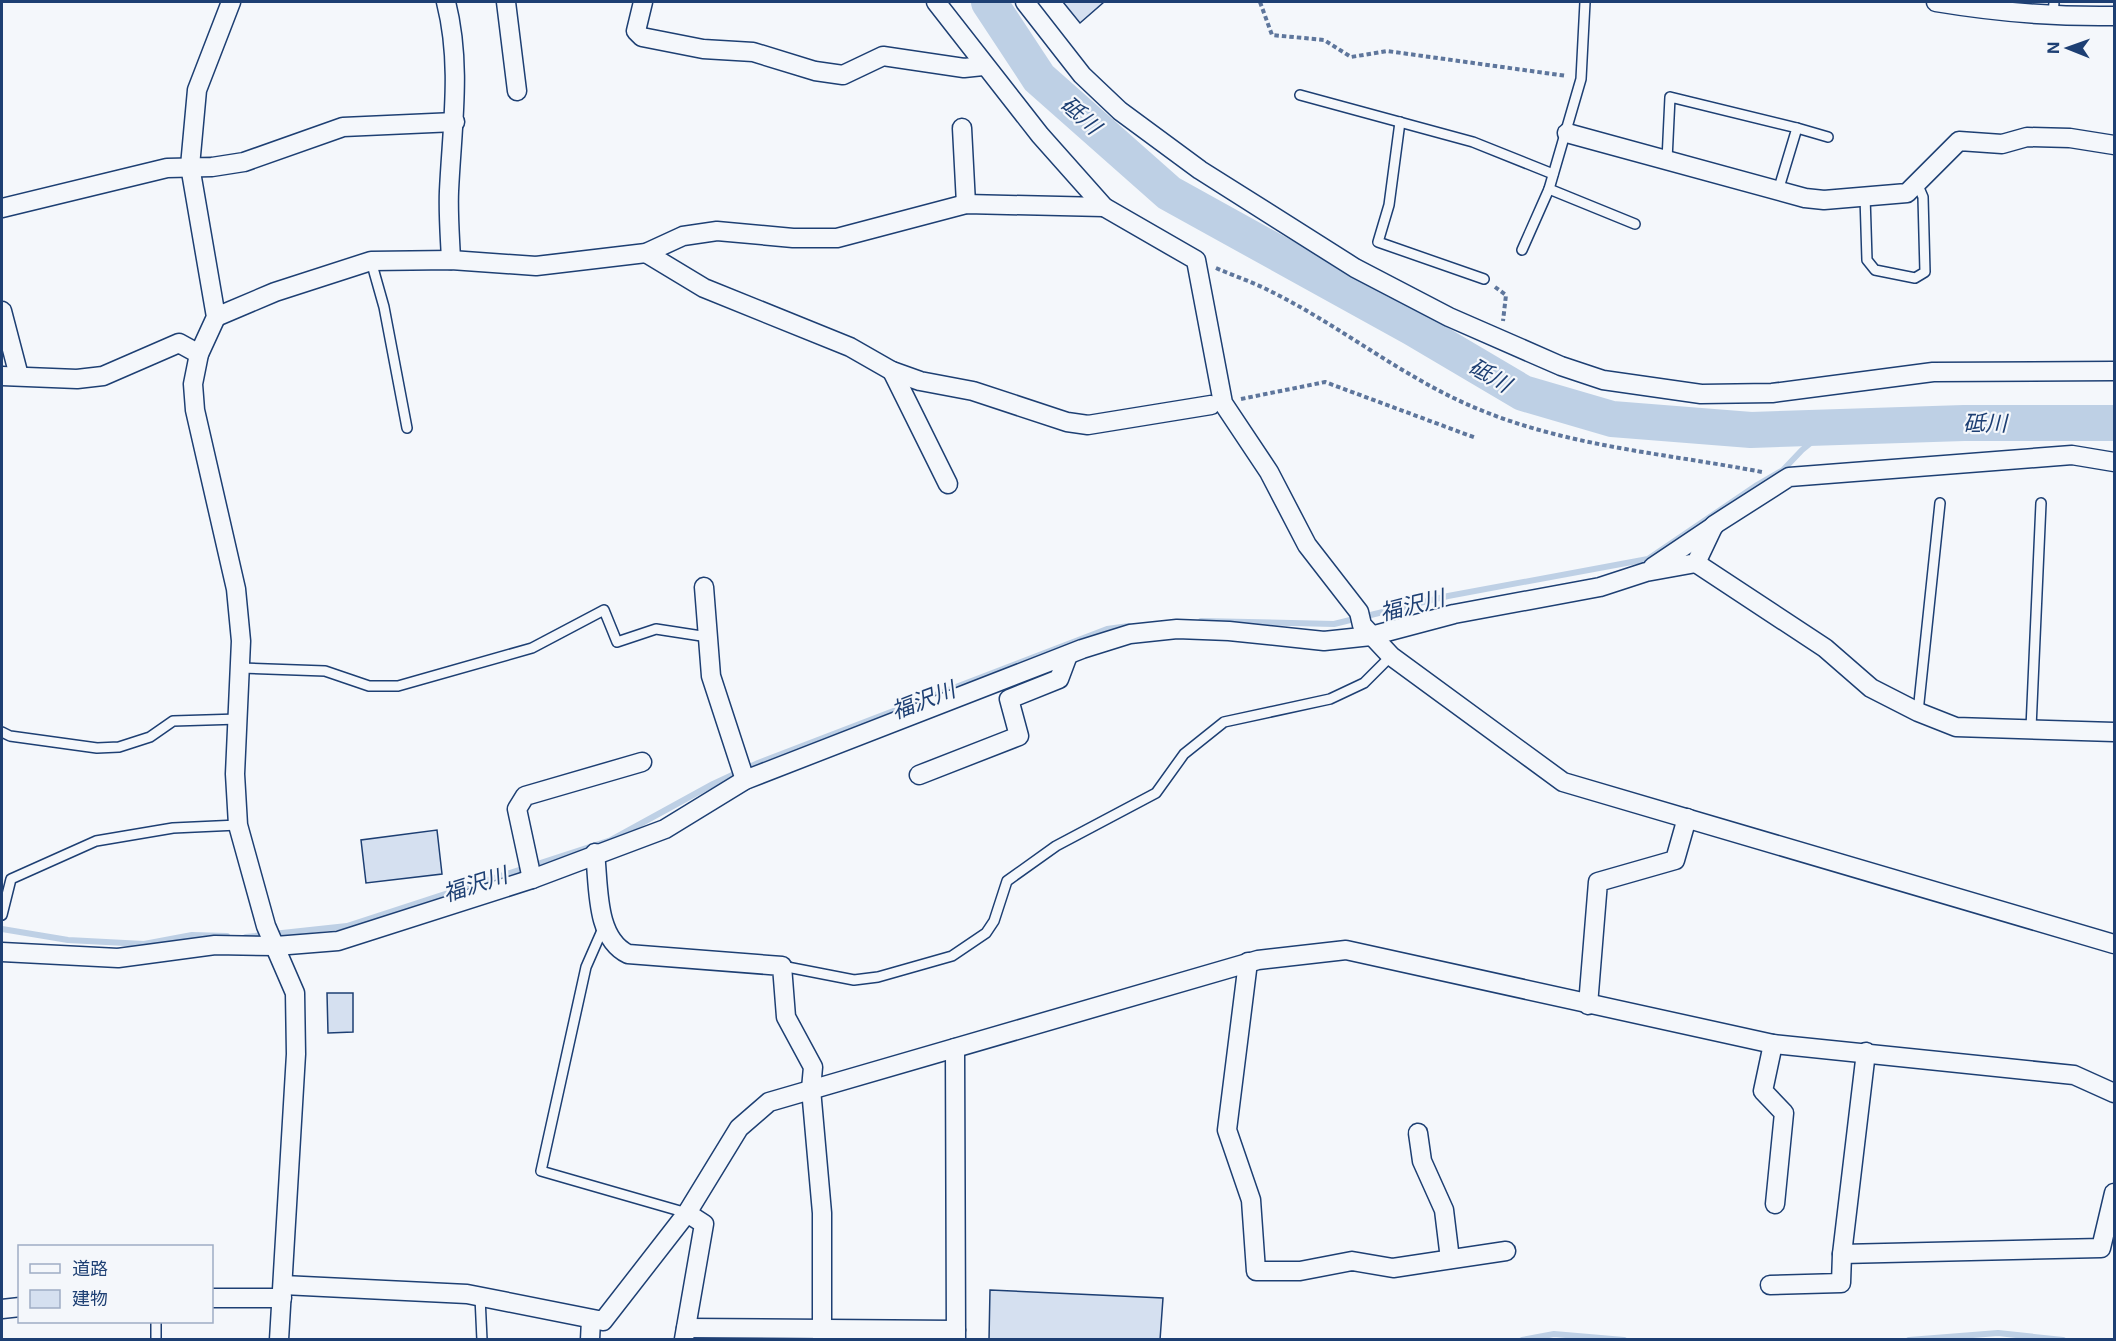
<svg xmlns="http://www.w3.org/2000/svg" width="2116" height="1341" viewBox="0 0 2116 1341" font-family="Inter,'Noto Sans JP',sans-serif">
  <rect width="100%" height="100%" fill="#f4f7fb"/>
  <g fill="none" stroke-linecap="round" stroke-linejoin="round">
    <!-- stream -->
    <g stroke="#bed0e5" stroke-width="6">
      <path d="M 1201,621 L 1334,624 L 1448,596 L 1648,559 L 1757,485 L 1783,470 L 1802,450 L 1829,428"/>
      <path d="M 2,929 L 68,940 L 144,944 L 192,935 L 227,936"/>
      <path d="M 246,937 L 347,926 L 611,840 L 713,784 L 758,763 L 1107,629 L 1129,626"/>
      <path d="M 1522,1340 L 1554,1334 L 1624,1340"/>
      <path d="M 1909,1340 L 1998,1333 L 2063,1340"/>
    </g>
    <!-- river -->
    <path stroke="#bed0e5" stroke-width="36" d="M 989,2 L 1039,78 L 1169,193 L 1413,328 L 1523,393 L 1612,419 L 1751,430 L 1964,423 L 2114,423"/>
  </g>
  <!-- building -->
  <g fill="#d5e0f0" stroke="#1d3f73" stroke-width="1.5">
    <path d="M 1063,2 L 1104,2 L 1080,23 Z"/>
    <path d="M 437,830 L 442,874 L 366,883 L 361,840 Z"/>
    <path d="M 327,993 L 353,993 L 353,1032 L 328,1033 Z"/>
    <path d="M 990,1290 L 1163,1298 L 1160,1340 L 989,1340 Z"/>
  </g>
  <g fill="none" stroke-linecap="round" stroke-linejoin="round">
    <!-- lane casing -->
    <g stroke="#1d3f73" stroke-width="12">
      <g id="lane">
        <path d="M 2053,17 L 2054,2"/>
        <path d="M 1300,95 L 1473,142 L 1553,174"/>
        <path d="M 1400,122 L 1389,205 L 1378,242 L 1484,279"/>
        <path d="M 1797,128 L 1828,137"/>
        <path d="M 1667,160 L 1670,97 L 1797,128 L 1778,191"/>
        <path d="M 1549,189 L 1635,224"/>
        <path d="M 1865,196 L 1867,260 L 1875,270 L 1915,278 L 1925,272 L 1923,197 L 1917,183"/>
        <path d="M 1522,250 L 1549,189 L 1581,79 L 1585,2"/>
        <path d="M 371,261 L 384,307 L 407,428"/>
        <path d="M 241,668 L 325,671 L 369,686 L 398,686 L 532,648 L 604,610 L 617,642 L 656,629 L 708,637"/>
        <path d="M 1918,712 L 1940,503"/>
        <path d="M 2031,728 L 2041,503"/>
        <path d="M 2,732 L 10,736 L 97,748 L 119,747 L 150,737 L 173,721 L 239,719"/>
        <path d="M 2,915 L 11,879 L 96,841 L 173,828 L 238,825"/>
        <path d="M 604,926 L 586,967 L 541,1171 L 687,1213"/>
        <path d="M 782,966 L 854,980 L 878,977 L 952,956 L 986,933 L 994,921 L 1007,881 L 1056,846 L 1156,793 L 1184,754 L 1224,722 L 1330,699 L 1364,683 L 1391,656"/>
        <path d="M 480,1297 L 482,1340"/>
        <path d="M 156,1340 L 156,1322"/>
      </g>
    </g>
    <!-- street casing -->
    <g stroke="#1d3f73" stroke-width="21">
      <g id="street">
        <path d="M 231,2 L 197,90 L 190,166 L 216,317 L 199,354 L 193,384 L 195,410 L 236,589 L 241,641 L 235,774 L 238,825 L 266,926 L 295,993 L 296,1054 L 279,1340"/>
        <path d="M 446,2 C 462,65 452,126 449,191 C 448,213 450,237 451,260"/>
        <path d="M 506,2 L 517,91"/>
        <path d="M 643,2 L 636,31 L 642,37 L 703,49 L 753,52 L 815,71 L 843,75 L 883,56 L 964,68 L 983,66"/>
        <path d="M 936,2 L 1040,135 L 1104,207 L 1196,260 L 1223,403 L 1269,472 L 1307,545 L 1359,612 L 1362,625 L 1391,656 L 1563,782 L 2114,944"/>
        <path d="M 1025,2 L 1082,75 L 1120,111 L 1200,170 L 1355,268 L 1449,317 L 1561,366 L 1603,380 L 1701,394 L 1772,393 L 1933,372 L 2114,371"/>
        <path d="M 1936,2 C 1996,12 2053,17 2114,16"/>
        <path d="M 962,128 L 966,204"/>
        <path d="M 1567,133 L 1805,198 L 1824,200 L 1907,193 L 1959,141 L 2002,144 L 2027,137 L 2070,138 L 2114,145"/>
        <path d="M 2,208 L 167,168 L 212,167 L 244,162 L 343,127 L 455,122"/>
        <path d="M 646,253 L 704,288 L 850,347 L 892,371 L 920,381 L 973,391 L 1067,422 L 1088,425 L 1211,405"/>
        <path d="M 2,311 L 19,376"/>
        <path d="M 216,317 L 275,292 L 371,261 L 451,260 L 536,266 L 646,253 L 683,236 L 717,231 L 793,238 L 837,238 L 966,204 L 1104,207"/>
        <path d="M 892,371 L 948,484"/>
        <path d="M 2,376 L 77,379 L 103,376 L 179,343 L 199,354"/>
        <path d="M 1696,563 L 1825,648 L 1871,688 L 1918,712 L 1956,727 L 2114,732"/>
        <path d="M 1653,567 L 1714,526"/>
        <path d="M 704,587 L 711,676 L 745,780"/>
        <path d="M 919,775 L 1019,736 L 1009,699 L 1059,679 L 1068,655"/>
        <path d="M 595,853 C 599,886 595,938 628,954 L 782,966 L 786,1017 L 813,1067 L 811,1089 L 822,1213 L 822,1340"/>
        <path d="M 532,879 L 517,809 L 525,796 L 642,762"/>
        <path d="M 2,952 L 118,958 L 215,945 L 276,946 L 338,941 L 532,879 L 665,829 L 745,780 L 1082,649 L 1130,634 L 1177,629 L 1229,631 L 1324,641 L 1371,636 L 1454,614 L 1600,587 L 1646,572 L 1696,563 L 1714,525 L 1789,477 L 2072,455 L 2114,462"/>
        <path d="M 1248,962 L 1227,1130 L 1251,1200 L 1256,1271 L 1300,1271 L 1352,1261 L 1393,1268 L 1506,1251"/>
        <path d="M 1588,1005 L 1598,882 L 1675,860 L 1687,818"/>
        <path d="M 1773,1044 L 1763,1091 L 1784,1113 L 1775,1204"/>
        <path d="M 955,1048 L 956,1340"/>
        <path d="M 1866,1052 L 1842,1254 L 2101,1248 L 2114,1193"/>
        <path d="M 1418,1133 L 1422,1161 L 1444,1210 L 1450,1259"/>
        <path d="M 283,1285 L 467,1294 L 603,1321 L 687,1213 L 739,1128 L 769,1102 L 1258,960 L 1346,950 L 1773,1044 L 2074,1075 L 2114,1093"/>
        <path d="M 1770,1285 L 1841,1283 L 1842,1254"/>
        <path d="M 212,1298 L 282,1298"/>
        <path d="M 2,1309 L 20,1307"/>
        <path d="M 686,1328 L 956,1330"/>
        <path d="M 684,1339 L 704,1224 L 687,1213"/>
        <path d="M 590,1340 L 591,1320"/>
      </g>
    </g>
    <!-- path -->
    <g stroke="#5e769c" stroke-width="4" stroke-dasharray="4.5 3" stroke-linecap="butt">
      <path d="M 1260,2 L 1272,35 L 1324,40 L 1351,57 L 1387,51 L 1567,76"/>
      <path d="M 1216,268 C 1234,276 1253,282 1270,291 C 1343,327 1407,381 1483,411 C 1572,447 1669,454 1762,472"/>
      <path d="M 1495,287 L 1506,295 L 1503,321"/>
      <path d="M 1241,399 L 1325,382 L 1476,438"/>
    </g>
    <!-- lane -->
    <use href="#lane" stroke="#f4f7fb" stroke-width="9"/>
    <!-- street -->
    <use href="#street" stroke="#f4f7fb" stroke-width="18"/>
  </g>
  <g text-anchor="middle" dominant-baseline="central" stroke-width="4.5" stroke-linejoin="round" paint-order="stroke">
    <!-- water labels -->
    <g font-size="22" font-style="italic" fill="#1d3f73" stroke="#f4f7fb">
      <text transform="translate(1081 115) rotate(42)">砥川</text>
      <text transform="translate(1490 375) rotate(30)">砥川</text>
      <text x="1985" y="423">砥川</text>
      <text transform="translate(1412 605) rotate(-14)">福沢川</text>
      <text transform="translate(923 700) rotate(-21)">福沢川</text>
      <text transform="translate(475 884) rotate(-18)">福沢川</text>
    </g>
  </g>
  <!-- border -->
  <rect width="2116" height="1341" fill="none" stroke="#1d3f73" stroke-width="6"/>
  <!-- legend -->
  <rect x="18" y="1245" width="195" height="78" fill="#f4f7fb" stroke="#9eadc5" stroke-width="1.5"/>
  <rect x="30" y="1264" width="30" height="9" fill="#f4f7fb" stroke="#9eadc5" stroke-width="1.5"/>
  <text x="72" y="1275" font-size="18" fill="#1d3f73">道路</text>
  <rect x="30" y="1290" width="30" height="18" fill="#d5e0f0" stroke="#9eadc5" stroke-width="1.5"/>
  <text x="72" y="1305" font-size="18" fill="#1d3f73">建物</text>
  <!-- north arrow -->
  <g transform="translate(2068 48) rotate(271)" stroke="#f4f7fb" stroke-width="4.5" paint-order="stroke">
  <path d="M0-4.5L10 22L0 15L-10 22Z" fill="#1d3f73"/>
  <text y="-9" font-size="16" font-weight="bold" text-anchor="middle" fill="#1d3f73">N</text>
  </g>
</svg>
